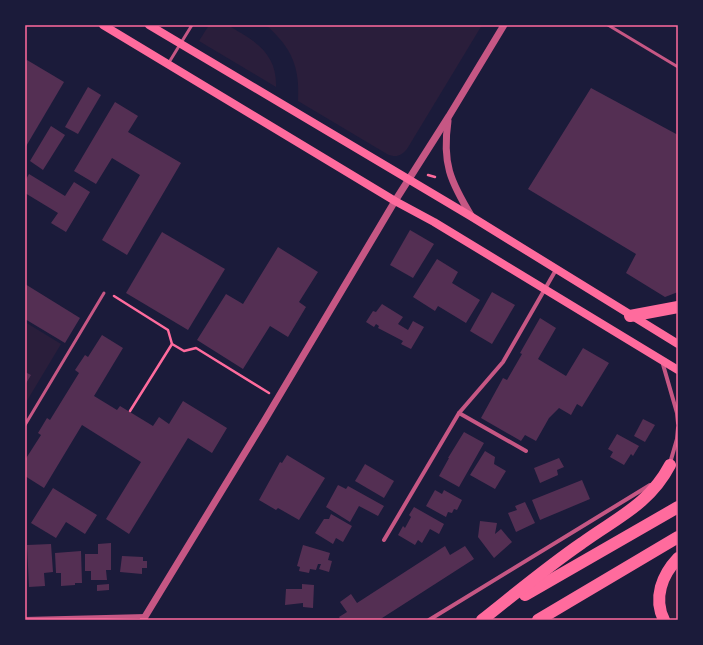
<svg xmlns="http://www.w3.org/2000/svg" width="703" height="645" viewBox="0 0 703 645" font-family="Arial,sans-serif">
  <rect width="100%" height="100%" fill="#1b1b3a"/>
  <!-- green -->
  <g fill="#2a1e3b">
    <path d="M 209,25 C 214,25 222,24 227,25 C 232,27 237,31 241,33 C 263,46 277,60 276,87 L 199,41 Z"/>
    <path d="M 266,25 L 482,25 L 407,149 C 401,156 396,158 387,154 L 298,101 C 300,67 292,48 266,25 Z"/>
    <path d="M 25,322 L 61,344 L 25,404 Z"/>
    <path d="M 678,566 L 678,620 L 672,620 C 659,602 667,582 678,566 Z"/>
  </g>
  <!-- building -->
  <g fill="#542f53">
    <path d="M 27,60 L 64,82 L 25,148 L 25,63 Z"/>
    <path d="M 88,87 L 101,95 L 78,134 L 65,127 Z"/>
    <path d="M 591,88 L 678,135 L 678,292 L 665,297 L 626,273 L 636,254 L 528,189 Z"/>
    <path d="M 115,102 L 138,116 L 128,132 L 181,163 L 127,255 L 102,240 L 140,175 L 112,158 L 96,184 L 74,171 Z"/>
    <path d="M 51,126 L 65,135 L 43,170 L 30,161 Z"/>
    <path d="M 29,174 L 65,196 L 74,182 L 90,192 L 66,232 L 51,223 L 58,213 L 25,193 L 25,181 Z"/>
    <path d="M 410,230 L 434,244 L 413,278 L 390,265 Z"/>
    <path d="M 162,232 L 225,269 L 188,330 L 126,293 Z"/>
    <path d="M 278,247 L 318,272 L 299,302 L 306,307 L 288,337 L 270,326 L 243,369 L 197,340 L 226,294 L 243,304 Z"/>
    <path d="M 437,259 L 458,272 L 452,283 L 480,300 L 466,323 L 438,306 L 435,311 L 413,297 Z"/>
    <path d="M 25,284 L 80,318 L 65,343 L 25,319 Z"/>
    <path d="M 492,292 L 515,305 L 492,344 L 470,331 Z"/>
    <path d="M 382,304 L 403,317 L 398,324 L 408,330 L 413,321 L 424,327 L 411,349 L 401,344 L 403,341 L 378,328 L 379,326 L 376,324 L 374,327 L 366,322 L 373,311 L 376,312 Z"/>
    <path d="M 540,318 L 556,328 L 538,359 L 566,376 L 583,348 L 609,363 L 582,407 L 577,404 L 571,415 L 559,408 L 549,418 L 536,441 L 525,435 L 521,441 L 481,418 L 503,378 L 507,380 L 522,354 L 520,353 Z"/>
    <path d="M 102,335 L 123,348 L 94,396 L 117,410 L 120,406 L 153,426 L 159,417 L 169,424 L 183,401 L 227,428 L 212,453 L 188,438 L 129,534 L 106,519 L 141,462 L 82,425 L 44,488 L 25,476 L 25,460 L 41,435 L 38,433 L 47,418 L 50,420 L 79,373 L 75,370 L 85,355 L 88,357 Z"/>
    <path d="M 25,372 L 31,375 L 25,385 Z"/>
    <path d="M 643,419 L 655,425 L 645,442 L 634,436 Z"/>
    <path d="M 464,432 L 484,443 L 459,487 L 439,476 L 449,458 L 448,458 Z"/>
    <path d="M 617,434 L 639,446 L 633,456 L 631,454 L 624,465 L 610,457 L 613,452 L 608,449 Z"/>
    <path d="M 485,451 L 495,457 L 494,464 L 506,471 L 495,489 L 470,475 Z"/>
    <path d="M 287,455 L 325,478 L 299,520 L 278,508 L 276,510 L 259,500 L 280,462 L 282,463 Z"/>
    <path d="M 559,458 L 564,467 L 557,470 L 558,475 L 540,483 L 534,468 Z"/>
    <path d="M 365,464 L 394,481 L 384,498 L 355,481 Z"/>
    <path d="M 582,480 L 590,499 L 540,520 L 532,500 Z"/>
    <path d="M 338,485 L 346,489 L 348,486 L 384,506 L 378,516 L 359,506 L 350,522 L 326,507 Z"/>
    <path d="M 53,488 L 97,515 L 85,534 L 66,522 L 56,538 L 31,523 Z"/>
    <path d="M 435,490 L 442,494 L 444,490 L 462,500 L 457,510 L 454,509 L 452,513 L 448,512 L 446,517 L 426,506 Z"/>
    <path d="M 525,502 L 535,523 L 516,532 L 508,513 L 517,510 L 515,506 Z"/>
    <path d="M 414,507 L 444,524 L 439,534 L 430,529 L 422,543 L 418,540 L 415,545 L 398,535 L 403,526 L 405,528 L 411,517 L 409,515 Z"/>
    <path d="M 331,514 L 352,526 L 343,542 L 336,538 L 333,544 L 315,533 L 324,519 L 329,519 Z"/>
    <path d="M 480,521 L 497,523 L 495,534 L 501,529 L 512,542 L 494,558 L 478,537 Z"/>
    <path d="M 111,543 L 111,570 L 106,570 L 107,580 L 91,580 L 91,571 L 85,571 L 85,554 L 98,554 L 98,544 Z"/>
    <path d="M 51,544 L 53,572 L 44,573 L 45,586 L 29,587 L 27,545 Z"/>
    <path d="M 303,545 L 330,553 L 328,560 L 332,561 L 329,572 L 319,569 L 321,564 L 318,564 L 316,570 L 310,569 L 309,573 L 299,571 L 300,567 L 297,566 Z"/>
    <path d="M 445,546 L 450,555 L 465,546 L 474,559 L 379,620 L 341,620 L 339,617 L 347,612 L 340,602 L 351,594 L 357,603 Z"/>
    <path d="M 81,551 L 82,583 L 75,583 L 75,585 L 61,586 L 61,573 L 56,573 L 55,553 Z"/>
    <path d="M 122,556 L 143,557 L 143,561 L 147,561 L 147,568 L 142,568 L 142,574 L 120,572 Z"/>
    <path d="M 109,584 L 109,590 L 97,591 L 97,585 Z"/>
    <path d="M 302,584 L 314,585 L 313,608 L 303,607 L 303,603 L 285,605 L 286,589 L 302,589 Z"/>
  </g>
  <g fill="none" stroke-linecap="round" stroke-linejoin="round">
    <!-- path -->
    <g stroke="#ff6b9d" stroke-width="2.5">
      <path d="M 428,175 L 435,177"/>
      <path d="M 114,296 L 168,330 L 172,344 L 184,351 L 196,348 L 269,393"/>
      <path d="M 130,411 L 172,344"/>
    </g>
    <!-- service -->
    <g stroke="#c65784" stroke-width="3">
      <path d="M 608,25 L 678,67"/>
      <path d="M 168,64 L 192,25"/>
      <path d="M 25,425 L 104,293"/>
    </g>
    <!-- minor -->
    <g stroke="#c65784" stroke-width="4">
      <path d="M 662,361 L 677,413 L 678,423"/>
      <path d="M 459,413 L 526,451"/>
      <path d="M 670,463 L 677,439 L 678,428"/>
      <path d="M 384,540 L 459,413 L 503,362 L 557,268"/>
      <path d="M 25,619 L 146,616"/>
      <path d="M 429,620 L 650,485"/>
    </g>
    <!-- tertiary -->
    <g stroke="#c65784" stroke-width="7">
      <path d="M 448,121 C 442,163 450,181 472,217"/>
      <path d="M 143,620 L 266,418 L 395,201 L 449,116 L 504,25"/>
    </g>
    <!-- secondary -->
    <g stroke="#ff6b9d" stroke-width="8">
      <path d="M 103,25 L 395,201 L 434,222 L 678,370"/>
      <path d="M 149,25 L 472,217 L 678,344"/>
    </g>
    <!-- motorway -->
    <g stroke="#ff6b9d" stroke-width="12">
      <path d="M 630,316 L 678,307"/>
      <path d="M 525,595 L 678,507"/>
      <path d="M 482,620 C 515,594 547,567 582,543 C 616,518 649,505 670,465"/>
      <path d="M 538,620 L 678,537"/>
      <path d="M 664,620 C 653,598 662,575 678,558"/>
    </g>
  </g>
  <!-- border -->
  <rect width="703" height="645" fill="none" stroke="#1b1b3a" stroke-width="52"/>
  <rect x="26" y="26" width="651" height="593" fill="none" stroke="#ff6b9d" stroke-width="1.5"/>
</svg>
